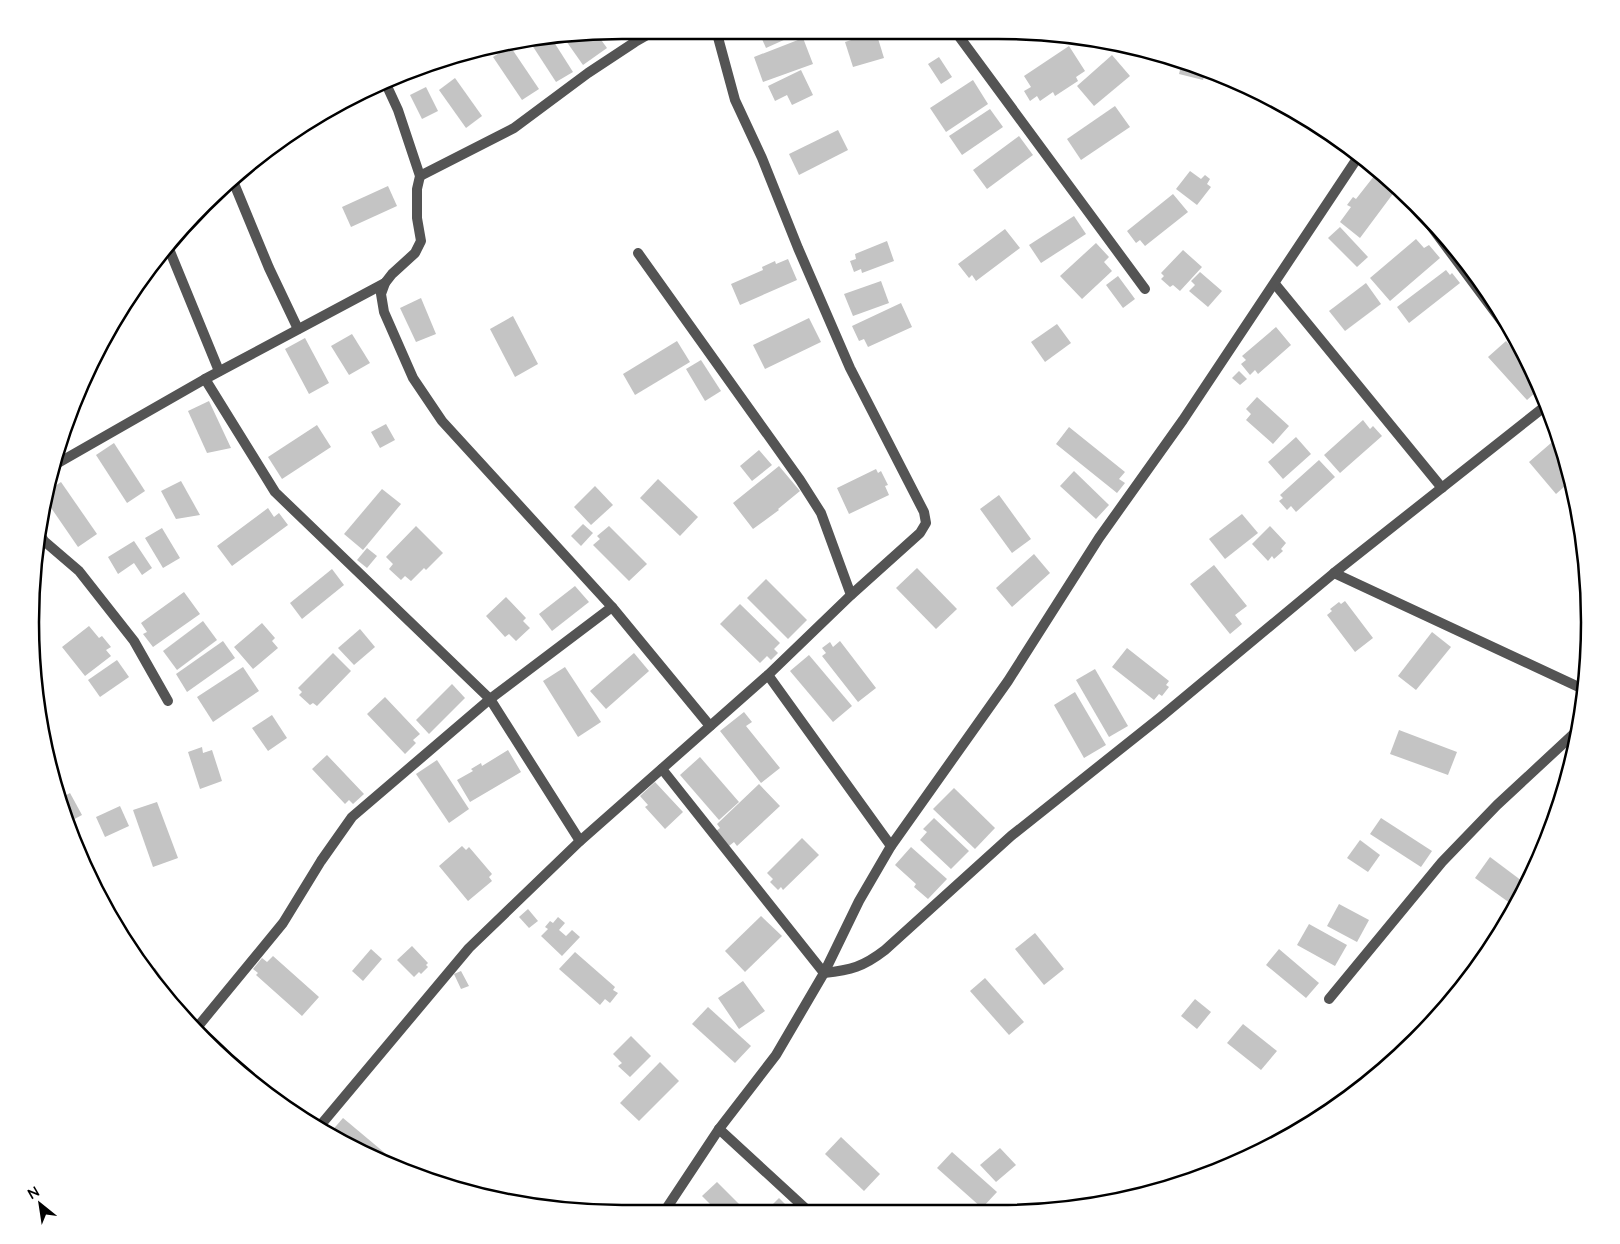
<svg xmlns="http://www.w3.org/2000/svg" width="1620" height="1244" viewBox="0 0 1620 1244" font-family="Lato,sans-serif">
  <rect width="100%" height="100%" fill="#fff"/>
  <!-- building -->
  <g fill="#c4c4c4">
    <path d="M 758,30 L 796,31 L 797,34 L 766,48 Z"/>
    <path d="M 876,32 L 884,58 L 853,67 L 845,42 Z"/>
    <path d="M 596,33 L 607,48 L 583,65 L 564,38 Z"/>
    <path d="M 803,38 L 813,64 L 763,82 L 754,57 Z"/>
    <path d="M 552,39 L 573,72 L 556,82 L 530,42 Z"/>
    <path d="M 510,46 L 539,89 L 522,100 L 493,57 Z"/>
    <path d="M 1069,46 L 1085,71 L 1076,77 L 1078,81 L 1055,96 L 1053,92 L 1040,101 L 1037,96 L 1030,101 L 1024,91 L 1031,87 L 1024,76 Z"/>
    <path d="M 1112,55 L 1130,76 L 1094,106 L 1077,86 Z"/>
    <path d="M 939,57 L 952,77 L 941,84 L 928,64 Z"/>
    <path d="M 1182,62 L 1206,71 L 1203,80 L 1179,74 Z"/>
    <path d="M 801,70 L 813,95 L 792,105 L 787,95 L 775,101 L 768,86 Z"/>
    <path d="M 1216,74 L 1237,83 L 1234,90 L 1213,81 Z"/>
    <path d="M 455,78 L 482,116 L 466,128 L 439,90 Z"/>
    <path d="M 973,80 L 988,104 L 946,132 L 930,108 Z"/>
    <path d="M 426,87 L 438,111 L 422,119 L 410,95 Z"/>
    <path d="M 1115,106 L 1130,127 L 1081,160 L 1067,139 Z"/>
    <path d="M 990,109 L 1003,127 L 962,155 L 949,136 Z"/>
    <path d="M 838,130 L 848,150 L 799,175 L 789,154 Z"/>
    <path d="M 1019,136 L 1033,155 L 987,189 L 973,170 Z"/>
    <path d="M 1190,171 L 1201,179 L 1205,175 L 1210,179 L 1207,184 L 1211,187 L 1197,205 L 1176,189 Z"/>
    <path d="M 1378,171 L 1388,180 L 1385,184 L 1395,191 L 1360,238 L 1340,222 L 1351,207 L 1347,205 L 1353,197 L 1356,199 Z"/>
    <path d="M 388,186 L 397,206 L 351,227 L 342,207 Z"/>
    <path d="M 1173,194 L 1188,212 L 1145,246 L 1140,240 L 1136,243 L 1127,231 Z"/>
    <path d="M 1074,216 L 1086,234 L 1041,263 L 1029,245 Z"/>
    <path d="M 1340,227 L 1368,257 L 1357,267 L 1328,238 Z"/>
    <path d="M 1005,229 L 1020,248 L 976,281 L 972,275 L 969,278 L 958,264 Z"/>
    <path d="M 1416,239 L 1424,248 L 1429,245 L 1440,258 L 1390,301 L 1370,278 Z"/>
    <path d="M 887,241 L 894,261 L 862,273 L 861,269 L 854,272 L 850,261 L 856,259 L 855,254 Z"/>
    <path d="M 1096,243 L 1109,257 L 1104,262 L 1112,271 L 1082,299 L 1060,276 Z"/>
    <path d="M 1183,250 L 1202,267 L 1180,291 L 1173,285 L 1170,287 L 1161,279 L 1164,276 L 1161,273 Z"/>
    <path d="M 788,259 L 797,280 L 740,305 L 731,284 L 763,270 L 762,267 L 775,261 L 776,264 Z"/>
    <path d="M 1446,270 L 1450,275 L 1452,273 L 1460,283 L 1409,323 L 1397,307 Z"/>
    <path d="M 1200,272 L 1222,291 L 1208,307 L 1189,291 L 1195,285 L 1191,281 Z"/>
    <path d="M 1118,276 L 1135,299 L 1123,308 L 1106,285 Z"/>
    <path d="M 881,281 L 889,303 L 853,316 L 844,294 Z"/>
    <path d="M 1366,283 L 1381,304 L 1345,331 L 1329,311 Z"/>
    <path d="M 421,298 L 436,334 L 416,342 L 400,308 Z"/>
    <path d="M 901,303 L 912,327 L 868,347 L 864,339 L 859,341 L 852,326 Z"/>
    <path d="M 513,316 L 538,364 L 515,377 L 490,329 Z"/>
    <path d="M 809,318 L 821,342 L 765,369 L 753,345 Z"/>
    <path d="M 1057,324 L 1071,343 L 1045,362 L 1031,342 Z"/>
    <path d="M 1276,327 L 1291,345 L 1258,374 L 1255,370 L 1250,375 L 1241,364 L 1246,360 L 1242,356 Z"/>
    <path d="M 352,334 L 370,363 L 349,375 L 331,346 Z"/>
    <path d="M 305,338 L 329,383 L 309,394 L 285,349 Z"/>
    <path d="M 677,341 L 690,362 L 635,395 L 623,374 Z"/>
    <path d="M 1506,341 L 1531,369 L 1539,385 L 1535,388 L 1537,391 L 1527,400 L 1488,357 Z"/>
    <path d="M 701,360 L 721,391 L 705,401 L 686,369 Z"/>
    <path d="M 1239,371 L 1247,379 L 1240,385 L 1232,378 Z"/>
    <path d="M 1257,397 L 1289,426 L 1273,444 L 1246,420 L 1251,414 L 1246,409 Z"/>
    <path d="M 209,401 L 231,448 L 207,453 L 188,411 Z"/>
    <path d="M 1363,420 L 1370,429 L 1373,426 L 1382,436 L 1340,473 L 1324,455 Z"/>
    <path d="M 386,424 L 395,440 L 380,448 L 371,432 Z"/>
    <path d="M 317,425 L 331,447 L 282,479 L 268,457 Z"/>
    <path d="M 1069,427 L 1125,472 L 1119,479 L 1125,483 L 1117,493 L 1056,444 Z"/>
    <path d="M 1296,437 L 1311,454 L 1283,479 L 1268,462 Z"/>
    <path d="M 1558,437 L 1570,478 L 1563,484 L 1565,486 L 1556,494 L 1529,462 Z"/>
    <path d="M 114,443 L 145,491 L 127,503 L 96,455 Z"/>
    <path d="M 759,450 L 772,465 L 752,481 L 740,466 Z"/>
    <path d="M 1319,460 L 1335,477 L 1296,512 L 1291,506 L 1287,510 L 1279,501 L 1283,498 L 1280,495 Z"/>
    <path d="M 779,466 L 800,491 L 778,509 L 779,510 L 753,529 L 733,503 Z"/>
    <path d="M 876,469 L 878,473 L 881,471 L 888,485 L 885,486 L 889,495 L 849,514 L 837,488 Z"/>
    <path d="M 1074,471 L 1109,505 L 1096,519 L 1060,486 Z"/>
    <path d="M 658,479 L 698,517 L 680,536 L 640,498 Z"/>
    <path d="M 181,481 L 200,515 L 176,519 L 161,491 Z"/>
    <path d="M 61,482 L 97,534 L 78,547 L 45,499 L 46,492 Z"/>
    <path d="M 595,486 L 613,505 L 591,525 L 574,507 Z"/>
    <path d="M 382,489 L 401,504 L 363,550 L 344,534 Z"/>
    <path d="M 999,495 L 1031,539 L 1012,553 L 980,509 Z"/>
    <path d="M 268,508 L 274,517 L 279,513 L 288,525 L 232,566 L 217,546 Z"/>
    <path d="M 1242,514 L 1258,533 L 1225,559 L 1209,539 Z"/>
    <path d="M 583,524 L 593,533 L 581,546 L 571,536 Z"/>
    <path d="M 416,526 L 443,553 L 426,570 L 424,568 L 411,581 L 405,576 L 401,580 L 389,569 L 393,564 L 386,557 Z"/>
    <path d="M 609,526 L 647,564 L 629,581 L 593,545 L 600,539 L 597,536 Z"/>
    <path d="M 1270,526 L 1286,543 L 1281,549 L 1283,551 L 1274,559 L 1272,556 L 1268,561 L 1252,544 Z"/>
    <path d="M 162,528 L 180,558 L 163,568 L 145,538 Z"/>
    <path d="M 134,541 L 152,568 L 142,575 L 134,563 L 118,574 L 108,557 Z"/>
    <path d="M 367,548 L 377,556 L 367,568 L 357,560 Z"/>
    <path d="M 1034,554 L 1050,573 L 1012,607 L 996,588 Z"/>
    <path d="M 1214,565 L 1247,606 L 1235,615 L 1242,624 L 1230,634 L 1190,584 Z"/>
    <path d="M 917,568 L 957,609 L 936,629 L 896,588 Z"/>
    <path d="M 332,569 L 344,585 L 302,619 L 290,603 Z"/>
    <path d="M 766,579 L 807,620 L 788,639 L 747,598 Z"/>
    <path d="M 575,586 L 589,602 L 552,631 L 539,614 Z"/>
    <path d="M 184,592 L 200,614 L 153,647 L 143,634 L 147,632 L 141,623 Z"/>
    <path d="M 506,597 L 526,618 L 523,621 L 530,628 L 516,641 L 509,634 L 505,637 L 486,616 Z"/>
    <path d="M 1345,601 L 1373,638 L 1355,652 L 1327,615 L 1332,611 L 1330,609 L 1339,602 L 1341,604 Z"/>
    <path d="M 740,604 L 780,643 L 774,649 L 778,653 L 771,660 L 767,656 L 760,663 L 720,624 Z"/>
    <path d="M 203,621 L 217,640 L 177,670 L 163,651 Z"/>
    <path d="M 262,623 L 275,638 L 272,641 L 278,648 L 253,669 L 234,647 Z"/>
    <path d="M 89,626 L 99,638 L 102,636 L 111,647 L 106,650 L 111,656 L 85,676 L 62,647 Z"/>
    <path d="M 360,629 L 375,647 L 354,665 L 338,648 Z"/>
    <path d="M 1432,632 L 1451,647 L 1416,690 L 1398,676 Z"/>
    <path d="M 223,641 L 235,658 L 187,692 L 176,674 Z"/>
    <path d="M 840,641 L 876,688 L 858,702 L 822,656 L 826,653 L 822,648 L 830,642 L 833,647 Z"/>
    <path d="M 1127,648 L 1169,681 L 1166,685 L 1169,687 L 1162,696 L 1159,694 L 1154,700 L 1112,667 Z"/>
    <path d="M 333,653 L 351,671 L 317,706 L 313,703 L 310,705 L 299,695 L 302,692 L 298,688 Z"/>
    <path d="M 634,653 L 649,671 L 606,709 L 590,691 Z"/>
    <path d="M 809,655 L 852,706 L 833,722 L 790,671 Z"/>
    <path d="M 117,660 L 129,677 L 100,697 L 88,680 Z"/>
    <path d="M 243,667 L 259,691 L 213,722 L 197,697 Z"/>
    <path d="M 565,667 L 601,722 L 578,737 L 543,681 Z"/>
    <path d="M 1095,669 L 1128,726 L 1109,737 L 1076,680 Z"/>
    <path d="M 452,684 L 465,698 L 429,734 L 416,720 Z"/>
    <path d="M 1075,692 L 1106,745 L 1084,758 L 1054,705 Z"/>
    <path d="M 385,697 L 420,734 L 413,740 L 416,743 L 405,754 L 367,714 Z"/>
    <path d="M 744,712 L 752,722 L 746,726 L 780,768 L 761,783 L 720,731 Z"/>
    <path d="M 272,715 L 287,738 L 268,751 L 252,728 Z"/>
    <path d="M 1399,730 L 1457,752 L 1448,775 L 1390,754 Z"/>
    <path d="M 202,747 L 203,753 L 212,750 L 222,781 L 200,789 L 188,752 Z"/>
    <path d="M 508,750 L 521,772 L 470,802 L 457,780 L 473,771 L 471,769 L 481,763 L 482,766 Z"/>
    <path d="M 327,755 L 364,794 L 353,804 L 349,800 L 345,804 L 312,769 Z"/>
    <path d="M 700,757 L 739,802 L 719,820 L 680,775 Z"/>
    <path d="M 437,760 L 469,809 L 449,823 L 416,774 Z"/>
    <path d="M 655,782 L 683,812 L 665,829 L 645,807 L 648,805 L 640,796 Z"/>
    <path d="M 759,784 L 780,806 L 737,846 L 734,842 L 729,846 L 716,831 L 720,828 L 717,824 Z"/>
    <path d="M 954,788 L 995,828 L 975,849 L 933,809 Z"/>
    <path d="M 70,793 L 82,815 L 67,823 L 61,812 L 59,799 Z"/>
    <path d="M 157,802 L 178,858 L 153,867 L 133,810 Z"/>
    <path d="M 120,806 L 129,826 L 105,837 L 96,817 Z"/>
    <path d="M 934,818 L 969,851 L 951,869 L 920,840 L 927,832 L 923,829 Z"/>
    <path d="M 1381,818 L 1432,851 L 1421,867 L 1370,834 Z"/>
    <path d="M 802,838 L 819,855 L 783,890 L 781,887 L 778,890 L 770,882 L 773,879 L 767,873 Z"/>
    <path d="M 1360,840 L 1380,855 L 1368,872 L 1347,858 Z"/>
    <path d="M 462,846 L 466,850 L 469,847 L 492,874 L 489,877 L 492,881 L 468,901 L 439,866 Z"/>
    <path d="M 911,847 L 947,879 L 928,899 L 914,887 L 916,884 L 895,865 Z"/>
    <path d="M 1490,857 L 1526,884 L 1514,906 L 1475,878 Z"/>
    <path d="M 1339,904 L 1369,920 L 1357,942 L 1327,926 Z"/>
    <path d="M 528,909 L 538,921 L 529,928 L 519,917 Z"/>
    <path d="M 761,916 L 782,936 L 745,972 L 725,951 Z"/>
    <path d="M 558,917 L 565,923 L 559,930 L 566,936 L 572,930 L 580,937 L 562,956 L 541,936 L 548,929 L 545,927 L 550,921 L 553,923 Z"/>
    <path d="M 1309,924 L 1347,945 L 1335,966 L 1297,945 Z"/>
    <path d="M 1035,933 L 1064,969 L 1044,985 L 1015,949 Z"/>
    <path d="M 412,946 L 428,963 L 426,965 L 428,967 L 421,974 L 419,972 L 414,977 L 397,960 Z"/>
    <path d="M 371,949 L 382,959 L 363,981 L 352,971 Z"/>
    <path d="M 1279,949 L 1319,983 L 1306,998 L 1266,965 Z"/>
    <path d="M 575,952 L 615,987 L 613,990 L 618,993 L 610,1003 L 605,999 L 600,1005 L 559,969 Z"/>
    <path d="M 273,956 L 319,997 L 302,1016 L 256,975 L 258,973 L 253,969 L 262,958 L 267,962 Z"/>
    <path d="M 155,968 L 184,1008 L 180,1012 L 148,973 Z"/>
    <path d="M 461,971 L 469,986 L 461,989 L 454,974 Z"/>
    <path d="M 985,978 L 1024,1022 L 1009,1035 L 970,991 Z"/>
    <path d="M 743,981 L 765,1011 L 739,1029 L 718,998 Z"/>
    <path d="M 1195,999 L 1211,1012 L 1197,1029 L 1181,1016 Z"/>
    <path d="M 708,1007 L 751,1046 L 735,1063 L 692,1024 Z"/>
    <path d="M 1243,1024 L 1277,1051 L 1261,1070 L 1227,1043 Z"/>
    <path d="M 631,1036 L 651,1056 L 630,1077 L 618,1066 L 622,1063 L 613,1054 Z"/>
    <path d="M 660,1062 L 679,1081 L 639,1121 L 620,1103 Z"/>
    <path d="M 343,1118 L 392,1159 L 389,1162 L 330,1133 Z"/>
    <path d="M 841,1137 L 880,1174 L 864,1191 L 825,1154 Z"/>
    <path d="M 1000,1148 L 1016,1165 L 996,1182 L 980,1165 Z"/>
    <path d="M 952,1152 L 997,1192 L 982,1208 L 937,1168 Z"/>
    <path d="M 717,1182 L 744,1209 L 715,1209 L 702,1196 Z"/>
    <path d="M 779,1198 L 790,1209 L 768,1209 Z"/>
  </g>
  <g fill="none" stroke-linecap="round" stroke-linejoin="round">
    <!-- street -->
    <g stroke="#545454" stroke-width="10">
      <path d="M 955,31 L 1145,289"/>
      <path d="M 386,84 L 398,110 L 420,176 L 417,189 L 417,218 L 421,241 L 415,253 L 392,274 L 385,283 L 381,294 L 384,312 L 413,378 L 442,421 L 612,607 L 710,726"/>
      <path d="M 420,176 L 514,128 L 588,73 L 635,42 L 656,30"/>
      <path d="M 233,181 L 269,268 L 298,329"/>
      <path d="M 1416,206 L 1512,335"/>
      <path d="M 169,249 L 219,371"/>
      <path d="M 638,253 L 800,480 L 821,513 L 851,595"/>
      <path d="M 1275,284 L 1442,488"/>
      <path d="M 205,379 L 275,492 L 490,699 L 580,841"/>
      <path d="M 51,467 L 205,379 L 385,283"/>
      <path d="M 39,533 L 44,541 L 79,571 L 134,641 L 168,701"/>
      <path d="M 1334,573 L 1583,689"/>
      <path d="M 768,675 L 891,846"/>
      <path d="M 662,769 L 824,973 C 851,970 863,967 885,950 L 1011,836 L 1162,716 L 1334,573 L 1548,404"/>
      <path d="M 1329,999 L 1442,862 L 1497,805 L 1580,728"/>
      <path d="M 195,1030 L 283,923 L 321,861 L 352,817 L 490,699 L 612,607"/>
      <path d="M 319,1127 L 469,948 L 580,841 L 768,675 L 851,595 L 920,533 L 926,523 L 924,512 L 850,368 L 798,248 L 762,158 L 735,100 L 716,30"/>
      <path d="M 719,1129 L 806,1209"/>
      <path d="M 666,1209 L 719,1129 L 776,1055 L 824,973 L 859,901 L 891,846 L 1008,681 L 1099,538 L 1183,420 L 1360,154"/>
    </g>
  </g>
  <!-- crop -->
  <path d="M0 0H1620V1244H0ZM622 39H998A583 583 0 0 1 1581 622V622A583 583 0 0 1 998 1205H622A583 583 0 0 1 39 622V622A583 583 0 0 1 622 39Z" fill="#fff" fill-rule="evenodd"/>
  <path fill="none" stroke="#000" stroke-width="2.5" d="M622 39H998A583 583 0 0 1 1581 622V622A583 583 0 0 1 998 1205H622A583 583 0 0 1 39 622V622A583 583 0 0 1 622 39Z"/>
  <!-- north arrow -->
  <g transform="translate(40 1204) rotate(330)" stroke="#ffffff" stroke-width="4" paint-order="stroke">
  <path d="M0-4L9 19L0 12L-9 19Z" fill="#000000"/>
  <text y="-8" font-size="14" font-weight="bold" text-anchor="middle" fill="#000000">N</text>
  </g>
</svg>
